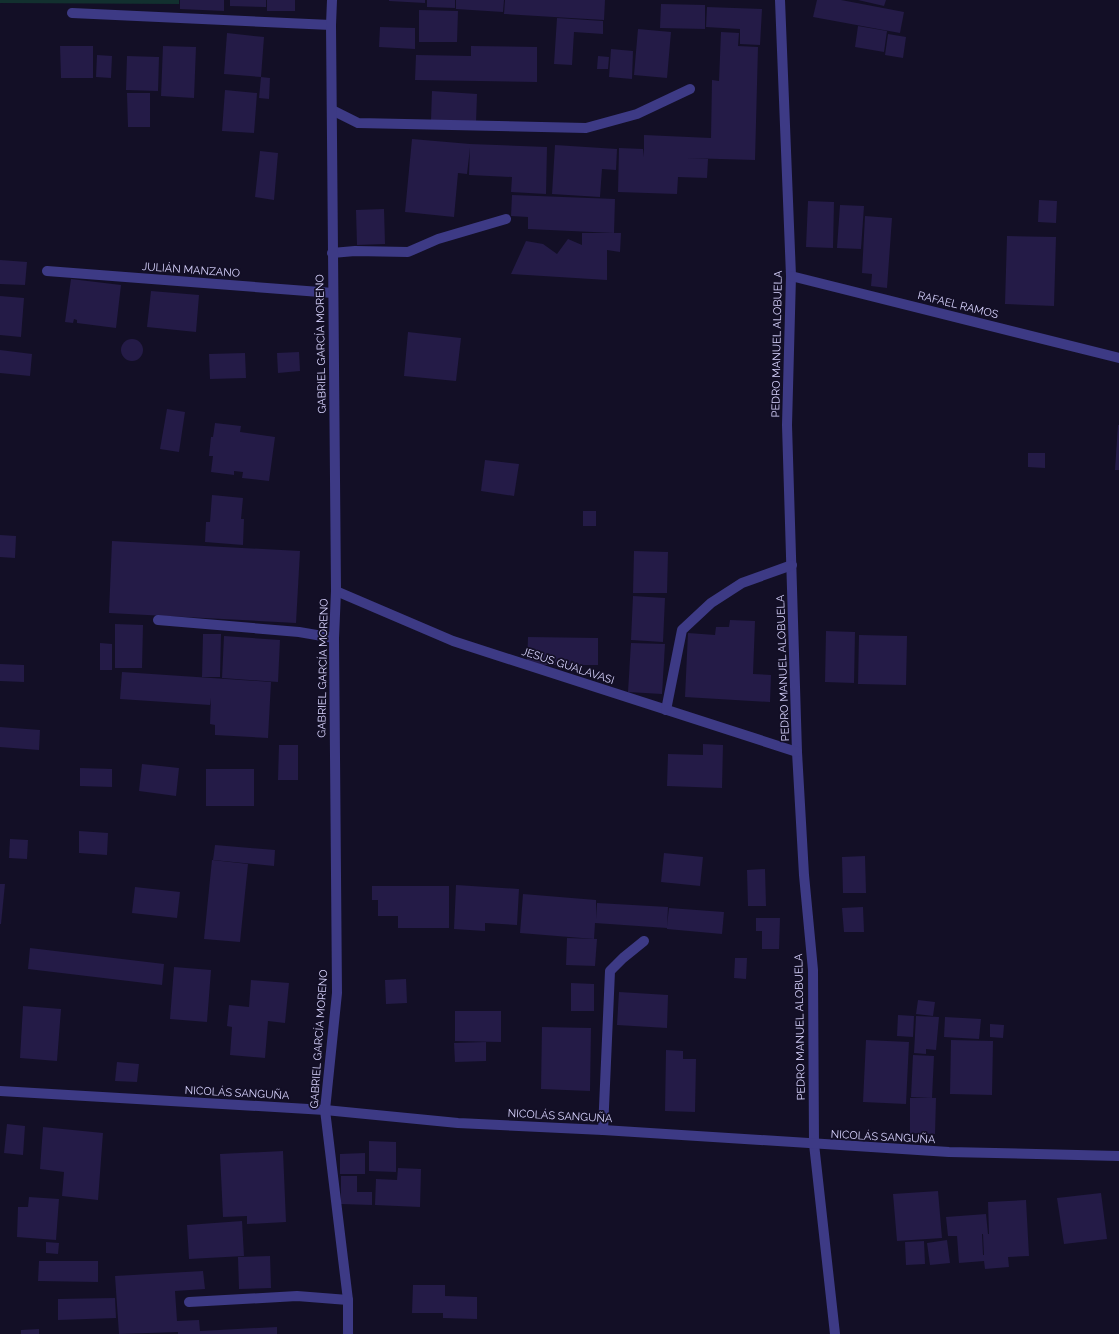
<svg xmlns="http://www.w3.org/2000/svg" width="1119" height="1334" viewBox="0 0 1119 1334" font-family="Raleway,sans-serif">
  <rect width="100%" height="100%" fill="#130f26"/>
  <!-- green -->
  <path fill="#12302f" d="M 0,0 L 179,0 L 179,4 L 0,3 Z"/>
  <!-- building -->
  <g fill="#241b47" fill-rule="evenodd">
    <path d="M 180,0 L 224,0 L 224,11 L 180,9 Z"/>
    <path d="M 230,0 L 266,0 L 266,7 L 230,6 Z"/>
    <rect x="267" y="0" width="28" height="11"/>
    <path d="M 389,0 L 425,0 L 425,3 L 389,1 Z"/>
    <path d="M 427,0 L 455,0 L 455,8 L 427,7 Z"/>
    <path d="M 456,0 L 504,0 L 503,12 L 456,9 Z"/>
    <path d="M 505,0 L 605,0 L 604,20 L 504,14 Z"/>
    <path d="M 817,0 L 841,0 L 904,12 L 900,33 L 813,17 Z"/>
    <path d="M 858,0 L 886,0 L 884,6 Z"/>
    <path d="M 661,4 L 705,5 L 705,29 L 660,28 Z"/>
    <path d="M 707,7 L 762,9 L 760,45 L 740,44 L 740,29 L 706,27 Z"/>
    <path d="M 419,10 L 458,11 L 457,42 L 419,42 Z"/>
    <path d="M 557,18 L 603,21 L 603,34 L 574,32 L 572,65 L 554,64 Z"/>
    <path d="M 858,26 L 887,31 L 884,52 L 855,47 Z"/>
    <path d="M 380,27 L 415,28 L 415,49 L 379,47 Z"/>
    <path d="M 638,29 L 671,32 L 667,78 L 634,75 Z"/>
    <path d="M 721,32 L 739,33 L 738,46 L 758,47 L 755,160 L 686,158 L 708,159 L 707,178 L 678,177 L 677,194 L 618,192 L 619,148 L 643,149 L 644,157 L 644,135 L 711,138 L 712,80 L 719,81 Z"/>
    <path d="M 227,33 L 264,37 L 261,77 L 224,74 Z"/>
    <path d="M 888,34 L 906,37 L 903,58 L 885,55 Z"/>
    <path d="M 60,46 L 93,46 L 93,78 L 61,78 Z"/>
    <path d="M 163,46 L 196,47 L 194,98 L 161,96 Z"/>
    <path d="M 471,46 L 537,47 L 537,82 L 415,80 L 416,55 L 471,56 Z"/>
    <path d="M 611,49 L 633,51 L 632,79 L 609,77 Z"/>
    <path d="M 97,55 L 112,56 L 111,78 L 96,77 Z"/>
    <path d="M 127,56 L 159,57 L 158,91 L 126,90 Z"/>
    <path d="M 598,56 L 609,57 L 608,69 L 597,69 Z"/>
    <path d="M 261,77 L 270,78 L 269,99 L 259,98 Z"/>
    <path d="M 225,90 L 257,93 L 254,133 L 222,131 Z"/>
    <path d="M 432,91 L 477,94 L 476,123 L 431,120 Z"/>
    <path d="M 127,93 L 150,93 L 150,127 L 128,127 Z"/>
    <path d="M 412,139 L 470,144 L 547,147 L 546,194 L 511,192 L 512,177 L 469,175 L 470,148 L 467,174 L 458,173 L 454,217 L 405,212 Z"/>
    <path d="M 555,145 L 617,149 L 616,170 L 602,169 L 600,197 L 552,194 Z"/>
    <path d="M 260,151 L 278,153 L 274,200 L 255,197 Z"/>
    <path d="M 512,195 L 615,199 L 614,233 L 528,229 L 528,217 L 511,216 Z"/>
    <path d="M 1039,200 L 1057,201 L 1056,223 L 1038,222 Z"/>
    <path d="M 808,201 L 834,202 L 833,248 L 806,247 Z"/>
    <path d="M 840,205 L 864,206 L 861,249 L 837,248 Z"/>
    <path d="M 384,209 L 385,244 L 357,245 L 356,210 Z"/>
    <path d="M 865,216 L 892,218 L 887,288 L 871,286 L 872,274 L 862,273 Z"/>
    <path d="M 582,233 L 621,233 L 620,252 L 607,250 L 607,280 L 511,274 L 526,241 L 543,244 L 557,254 L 568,239 L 582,245 Z"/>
    <path d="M 1007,236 L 1056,237 L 1054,306 L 1005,304 Z"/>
    <path d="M 0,260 L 27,262 L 25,285 L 0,284 Z"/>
    <path d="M 71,279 L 121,285 L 116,328 L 77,323 L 77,320 L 74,319 L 73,323 L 65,322 Z"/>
    <path d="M 151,291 L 199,295 L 196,332 L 147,327 Z"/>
    <path d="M 0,296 L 24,298 L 21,337 L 0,335 Z"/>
    <path d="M 408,332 L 461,338 L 456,381 L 404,376 Z"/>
    <circle cx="132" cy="350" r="11"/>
    <path d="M 0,350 L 32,354 L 30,376 L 0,373 Z"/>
    <path d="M 299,352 L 300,371 L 278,373 L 277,353 Z"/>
    <path d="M 245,353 L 246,378 L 210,379 L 209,354 Z"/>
    <path d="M 167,409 L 185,412 L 179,452 L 160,449 Z"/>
    <path d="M 215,423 L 241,426 L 240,432 L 275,437 L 269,481 L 242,478 L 243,472 L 234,471 L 234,475 L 211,472 L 213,456 L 209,456 L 211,437 L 213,437 Z"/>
    <path d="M 1118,425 L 1119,425 L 1119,470 L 1115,470 Z"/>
    <path d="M 1028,453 L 1045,453 L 1045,468 L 1028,467 Z"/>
    <path d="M 485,460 L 519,464 L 514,496 L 481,491 Z"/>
    <path d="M 212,495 L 243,498 L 241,519 L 244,519 L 243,545 L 205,542 L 206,522 L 210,522 Z"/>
    <rect x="583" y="511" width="13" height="15"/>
    <path d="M 0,535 L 16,536 L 15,558 L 0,557 Z"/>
    <path d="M 112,541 L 300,551 L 296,623 L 109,613 Z"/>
    <path d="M 634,551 L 668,552 L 667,593 L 633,593 Z"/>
    <path d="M 633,596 L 665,598 L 663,642 L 631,640 Z"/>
    <path d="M 730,620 L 755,621 L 753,674 L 771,675 L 770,702 L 685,697 L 688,633 L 715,635 L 716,627 L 729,627 Z"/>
    <path d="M 115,624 L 143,625 L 142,668 L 115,668 Z"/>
    <path d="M 826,631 L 855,632 L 854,683 L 825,682 Z"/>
    <path d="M 203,634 L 221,634 L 220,677 L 202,677 Z"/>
    <path d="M 859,635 L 907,636 L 906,685 L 858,684 Z"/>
    <path d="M 224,636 L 280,640 L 278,682 L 222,678 Z"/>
    <path d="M 528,637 L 598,638 L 598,665 L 527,665 Z"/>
    <path d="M 100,643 L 112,644 L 112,670 L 100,670 Z"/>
    <path d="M 631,643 L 665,644 L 662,694 L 628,692 Z"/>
    <path d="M 0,664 L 24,665 L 24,682 L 0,681 Z"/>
    <path d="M 122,672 L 271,682 L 268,738 L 215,735 L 215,725 L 210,724 L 211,698 L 210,705 L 120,699 Z"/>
    <path d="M 0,727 L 40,730 L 39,750 L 0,747 Z"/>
    <path d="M 703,744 L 723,745 L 722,788 L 667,786 L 668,754 L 703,755 Z"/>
    <path d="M 279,745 L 298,745 L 298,780 L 278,780 Z"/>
    <path d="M 142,764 L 179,768 L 176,796 L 139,791 Z"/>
    <path d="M 80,768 L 112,769 L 112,787 L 80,786 Z"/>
    <rect x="206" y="769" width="48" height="37"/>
    <path d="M 79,831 L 108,833 L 107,855 L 79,853 Z"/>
    <path d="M 10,839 L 28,840 L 27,859 L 9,858 Z"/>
    <path d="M 215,845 L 275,850 L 274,866 L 213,860 Z"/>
    <path d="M 664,853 L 703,857 L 700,886 L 661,882 Z"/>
    <path d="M 865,856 L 866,893 L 843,893 L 842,857 Z"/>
    <path d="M 212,860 L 248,864 L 240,942 L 204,939 Z"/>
    <path d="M 765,869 L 766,906 L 748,906 L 747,870 Z"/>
    <path d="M 0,884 L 5,884 L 1,924 L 0,924 Z"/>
    <path d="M 456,885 L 519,889 L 517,925 L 485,923 L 485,931 L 454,929 Z"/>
    <path d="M 372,886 L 449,886 L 449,928 L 398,928 L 398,916 L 378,916 L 378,900 L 372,900 Z"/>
    <path d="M 135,887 L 180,892 L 177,918 L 132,913 Z"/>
    <path d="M 523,894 L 596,900 L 596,919 L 597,903 L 668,907 L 667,926 L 669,908 L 724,912 L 722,934 L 667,929 L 667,928 L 595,923 L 594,939 L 520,933 Z"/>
    <path d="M 863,907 L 864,932 L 844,932 L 842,908 Z"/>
    <path d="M 756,918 L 780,918 L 779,949 L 762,949 L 762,931 L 756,931 Z"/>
    <path d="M 567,938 L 597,939 L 595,966 L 566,965 Z"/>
    <path d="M 30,948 L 164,964 L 162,985 L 28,969 Z"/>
    <path d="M 735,958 L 747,958 L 746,979 L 734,978 Z"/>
    <path d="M 174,967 L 211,970 L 207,1022 L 170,1019 Z"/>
    <path d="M 406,979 L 407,1003 L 386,1004 L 385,980 Z"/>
    <path d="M 251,980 L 289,983 L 285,1023 L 268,1021 L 265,1058 L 230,1055 L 232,1027 L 227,1026 L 229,1005 L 249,1007 Z"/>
    <path d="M 571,983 L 594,984 L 594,1011 L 571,1011 Z"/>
    <path d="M 619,992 L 668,995 L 667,1028 L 617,1025 Z"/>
    <path d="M 918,1000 L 935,1002 L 933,1016 L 916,1014 Z"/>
    <path d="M 23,1006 L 61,1009 L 57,1061 L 20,1058 Z"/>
    <path d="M 455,1011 L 501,1011 L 501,1042 L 455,1041 Z"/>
    <path d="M 898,1015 L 914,1016 L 913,1037 L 897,1036 Z"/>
    <path d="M 916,1016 L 939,1017 L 936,1050 L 926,1049 L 926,1054 L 914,1053 Z"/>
    <path d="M 945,1017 L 981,1019 L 979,1039 L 944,1037 Z"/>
    <path d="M 990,1024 L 1004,1025 L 1003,1038 L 990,1037 Z"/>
    <path d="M 542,1027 L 591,1028 L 590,1091 L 541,1089 Z"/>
    <path d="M 866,1040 L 909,1042 L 906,1104 L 863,1102 Z"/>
    <path d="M 951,1040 L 993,1041 L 992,1095 L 950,1094 Z"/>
    <path d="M 486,1042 L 486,1061 L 455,1062 L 454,1043 Z"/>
    <path d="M 666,1050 L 683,1051 L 683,1059 L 696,1059 L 695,1112 L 665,1111 Z"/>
    <path d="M 913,1055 L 934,1056 L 932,1098 L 911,1097 Z"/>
    <path d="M 117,1062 L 139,1064 L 137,1082 L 115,1081 Z"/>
    <path d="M 910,1098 L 936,1098 L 935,1134 L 910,1133 Z"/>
    <path d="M 7,1124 L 25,1126 L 23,1155 L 4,1153 Z"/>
    <path d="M 43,1127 L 103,1133 L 98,1200 L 62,1196 L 64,1172 L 40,1169 Z"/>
    <path d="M 369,1141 L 396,1142 L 396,1172 L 369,1171 Z"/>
    <path d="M 283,1151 L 286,1222 L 247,1224 L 247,1216 L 223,1217 L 220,1154 Z"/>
    <path d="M 365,1153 L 365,1174 L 340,1174 L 340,1154 Z"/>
    <path d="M 398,1168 L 421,1169 L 420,1207 L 375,1205 L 376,1179 L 397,1180 Z"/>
    <path d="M 341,1176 L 357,1176 L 357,1192 L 372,1192 L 372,1205 L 341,1204 Z"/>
    <path d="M 938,1191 L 942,1238 L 897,1241 L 893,1194 Z"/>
    <path d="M 1101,1193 L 1107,1239 L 1064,1244 L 1057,1198 Z"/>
    <path d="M 29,1197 L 59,1199 L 56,1240 L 17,1237 L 18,1207 L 28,1207 Z"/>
    <path d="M 1026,1200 L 1029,1256 L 1008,1257 L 1009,1267 L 985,1269 L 984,1261 L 959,1263 L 957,1236 L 948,1236 L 946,1217 L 986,1214 L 988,1234 L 989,1234 L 988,1202 ZM 982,1234 L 983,1234 L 984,1255 L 983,1255 Z"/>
    <path d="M 242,1221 L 244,1256 L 189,1259 L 187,1225 Z"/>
    <path d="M 947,1240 L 950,1263 L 930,1265 L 927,1243 Z"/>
    <path d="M 924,1241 L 925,1264 L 906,1265 L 905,1242 Z"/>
    <path d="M 46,1242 L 59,1243 L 58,1254 L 46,1253 Z"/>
    <path d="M 270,1256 L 271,1288 L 239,1289 L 238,1257 Z"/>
    <path d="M 39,1261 L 98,1261 L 98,1282 L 38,1281 Z"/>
    <path d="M 203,1271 L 205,1289 L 175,1291 L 177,1321 L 199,1320 L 200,1331 L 277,1327 L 277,1334 L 178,1334 L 178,1332 L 119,1334 L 115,1276 Z"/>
    <path d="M 413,1285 L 445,1285 L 445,1296 L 477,1297 L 477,1319 L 443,1318 L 443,1313 L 412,1313 Z"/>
    <path d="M 115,1298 L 116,1318 L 58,1320 L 58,1299 Z"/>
    <path d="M 39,1329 L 39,1334 L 21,1334 L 21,1330 Z"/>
  </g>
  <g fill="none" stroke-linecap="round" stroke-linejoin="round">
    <!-- service -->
    <g stroke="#3d3a85" stroke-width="10">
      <path d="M 332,110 L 358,123 L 586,128 L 637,114 L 690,89"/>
      <path d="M 332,253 L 355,251 L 408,252 L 438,239 L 506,219"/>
      <path d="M 158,620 L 299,632 L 334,638"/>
      <path d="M 603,1130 L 610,971 L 623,958 L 644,941"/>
      <path d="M 189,1302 L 297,1296 L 348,1300"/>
    </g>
    <!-- minor -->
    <g stroke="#3d3a85" stroke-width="10">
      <path d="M 780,0 L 791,276 L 787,425 L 797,752 L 804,875 L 813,970 L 814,1144 L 835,1334"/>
      <path d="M 72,13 L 331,25"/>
      <path d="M 47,271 L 333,293"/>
      <path d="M 791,276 L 1119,358"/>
      <path d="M 336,591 L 453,641 L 797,752"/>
      <path d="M 666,710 L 682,630 L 711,603 L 742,583 L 792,565"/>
      <path d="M 0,1091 L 325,1110 L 458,1123 L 603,1130 L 949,1152 L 1119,1156"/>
    </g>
    <!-- tertiary -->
    <path stroke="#3d3a85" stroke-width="10" d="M 332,0 L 331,25 L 336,591 L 334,638 L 337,993 L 325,1110 L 348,1300 L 348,1334"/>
  </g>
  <g text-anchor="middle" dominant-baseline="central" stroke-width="3.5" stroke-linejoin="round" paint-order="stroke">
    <!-- street labels -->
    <g font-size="11" fill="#d9d4ff" stroke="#130f26">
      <text transform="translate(191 270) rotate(4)">JULIÁN MANZANO</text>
      <text transform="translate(958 305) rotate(14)">RAFAEL RAMOS</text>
      <text transform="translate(321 344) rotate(-91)">GABRIEL GARCÍA MORENO</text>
      <text transform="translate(777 344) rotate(-89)">PEDRO MANUEL ALOBUELA</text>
      <text transform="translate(568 666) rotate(18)">JESUS GUALAVASI</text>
      <text transform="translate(323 668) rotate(-89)">GABRIEL GARCÍA MORENO</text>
      <text transform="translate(783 668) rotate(-92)">PEDRO MANUEL ALOBUELA</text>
      <text transform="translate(800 1027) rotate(-91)">PEDRO MANUEL ALOBUELA</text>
      <text transform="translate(319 1039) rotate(-86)">GABRIEL GARCÍA MORENO</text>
      <text transform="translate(237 1093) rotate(3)">NICOLÁS SANGUÑA</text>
      <text transform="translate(560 1116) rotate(3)">NICOLÁS SANGUÑA</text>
      <text transform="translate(883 1137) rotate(3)">NICOLÁS SANGUÑA</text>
    </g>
  </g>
</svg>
